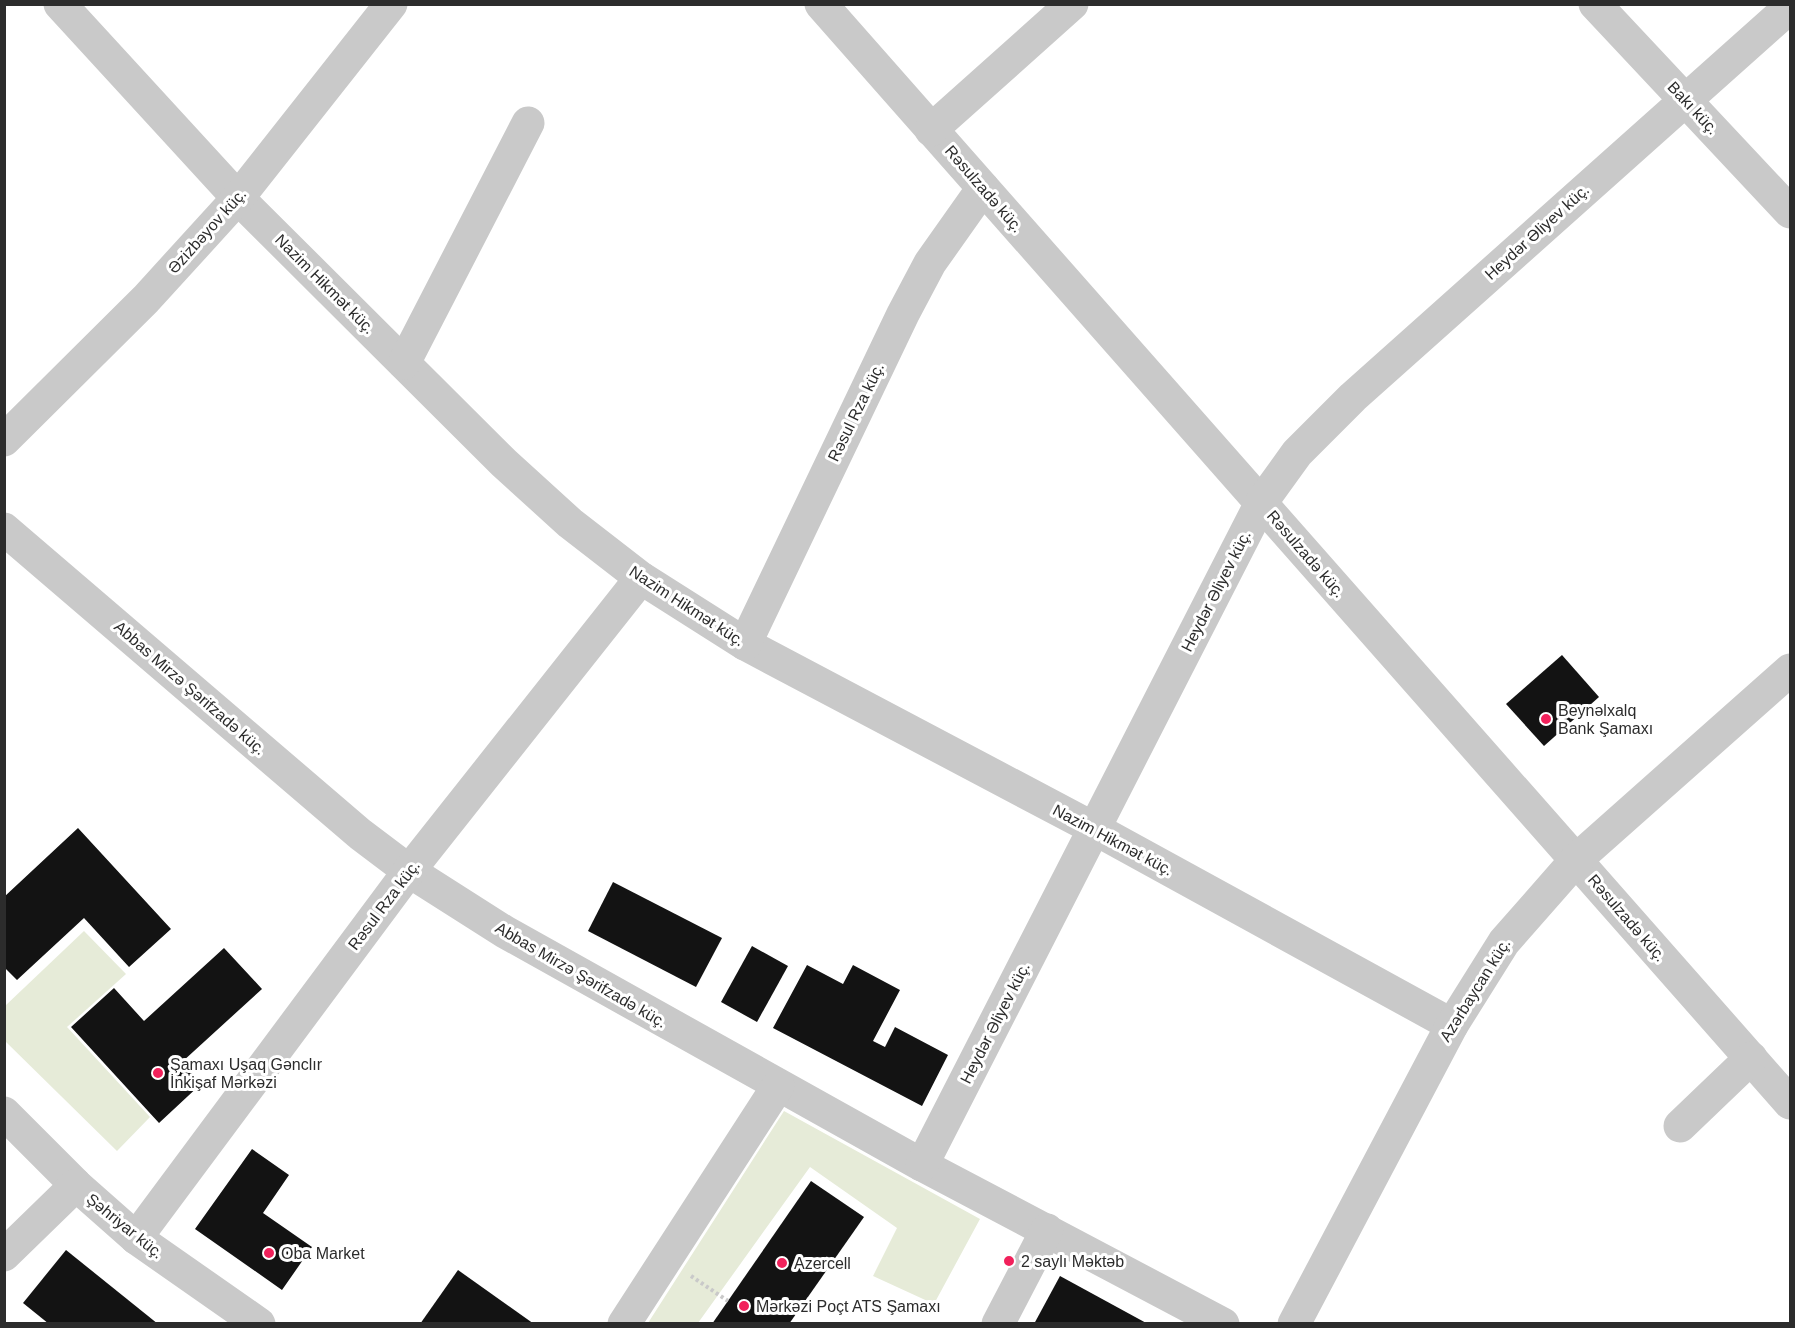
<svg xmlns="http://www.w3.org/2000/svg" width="1795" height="1328" viewBox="0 0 1795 1328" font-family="Helvetica,sans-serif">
  <rect width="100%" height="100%" fill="#fff"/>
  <!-- green -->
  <g fill="#e6ebd8">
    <path d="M 84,931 L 126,974 L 67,1027 L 150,1117 L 117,1151 L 5,1041 L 5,1006 Z"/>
    <path d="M 784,1111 L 980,1219 L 934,1304 L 873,1276 L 897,1228 L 810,1167 L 698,1323 L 648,1323 Z"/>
  </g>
  <!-- building -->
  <g fill="#131313">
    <path d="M 1562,655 L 1599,697 L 1544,746 L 1506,704 Z"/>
    <path d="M 78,828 L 171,929 L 129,967 L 84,918 L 17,980 L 4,967 L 4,897 Z"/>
    <path d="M 613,882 L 722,938 L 696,987 L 588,931 Z"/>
    <path d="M 752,946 L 788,966 L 757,1022 L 721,1002 Z"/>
    <path d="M 224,948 L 262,989 L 182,1062 L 202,1083 L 159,1123 L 71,1027 L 114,988 L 144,1021 Z"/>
    <path d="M 807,965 L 843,984 L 853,965 L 900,990 L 873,1041 L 885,1047 L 895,1027 L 948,1055 L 922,1106 L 773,1028 Z"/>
    <path d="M 252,1149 L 289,1175 L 263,1213 L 312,1247 L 282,1290 L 195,1229 Z"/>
    <path d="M 811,1181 L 864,1217 L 789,1324 L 712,1324 Z"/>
    <path d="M 66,1250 L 158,1324 L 49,1324 L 23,1303 Z"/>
    <path d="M 458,1270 L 534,1324 L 420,1324 Z"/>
    <path d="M 1060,1276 L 1148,1324 L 1034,1324 Z"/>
  </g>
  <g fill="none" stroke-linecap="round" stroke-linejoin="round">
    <!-- path -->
    <path stroke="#c9c9c9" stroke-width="4" stroke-dasharray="3 3" stroke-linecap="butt" d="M 691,1276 L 728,1301"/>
    <!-- minor -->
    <g stroke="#c9c9c9" stroke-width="33">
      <path d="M 60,4 L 238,198 L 504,463 L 570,523 L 641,578 L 745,644 L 1095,829 L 1452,1025"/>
      <path d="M 821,4 L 1790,1103"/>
      <path d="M 1595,4 L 1790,212"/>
      <path d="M 931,130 L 1072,4"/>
      <path d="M 404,363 L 528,123"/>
      <path d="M 4,440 L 146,299 L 238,198 L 391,4"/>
      <path d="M 4,529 L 360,834 L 409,871 L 505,932 L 922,1165 L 1223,1324"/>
      <path d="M 745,644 L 903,314 L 930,263 L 983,188"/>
      <path d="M 4,1113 L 76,1185 L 136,1238 L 259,1324"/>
      <path d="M 1680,1126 L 1751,1058"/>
      <path d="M 922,1165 L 1261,503 L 1297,453 L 1353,397 L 1790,7"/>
      <path d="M 136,1238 L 409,871 L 641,578"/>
      <path d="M 4,1255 L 76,1185"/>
      <path d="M 624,1324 L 778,1086"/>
      <path d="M 998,1324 L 1047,1230"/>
      <path d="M 1294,1324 L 1452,1025 L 1504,942 L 1576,860 L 1790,670"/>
    </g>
  </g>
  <!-- markers -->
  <g fill="#f1215b" stroke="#fff" stroke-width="2">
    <circle cx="1546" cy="719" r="6"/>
    <circle cx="158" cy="1073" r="6"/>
    <circle cx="269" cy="1253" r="6"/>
    <circle cx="1009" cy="1261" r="6"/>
    <circle cx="782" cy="1263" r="6"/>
    <circle cx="744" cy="1306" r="6"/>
  </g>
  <g text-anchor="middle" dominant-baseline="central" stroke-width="6" stroke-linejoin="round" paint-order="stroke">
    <!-- street labels -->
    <g font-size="16" fill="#2c2c2c" stroke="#fff">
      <text transform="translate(1693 108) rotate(47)">Bakı küç.</text>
      <text transform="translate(984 189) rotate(49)">Rəsulzadə küç.</text>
      <text transform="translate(207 231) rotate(-48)">Əzizbəyov küç.</text>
      <text transform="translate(1537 232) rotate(-42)">Heydər Əliyev küç.</text>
      <text transform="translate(325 284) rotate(45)">Nazim Hikmət küç.</text>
      <text transform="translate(856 412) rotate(-64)">Rəsul Rza küç.</text>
      <text transform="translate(1306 554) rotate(49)">Rəsulzadə küç.</text>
      <text transform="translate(1216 591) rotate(-63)">Heydər Əliyev küç.</text>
      <text transform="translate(687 606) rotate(33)">Nazim Hikmət küç.</text>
      <text transform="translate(190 688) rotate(41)">Abbas Mirzə Şərifzadə küç.</text>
      <text transform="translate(1113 840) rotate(28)">Nazim Hikmət küç.</text>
      <text transform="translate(384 905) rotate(-53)">Rəsul Rza küç.</text>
      <text transform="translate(1627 918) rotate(49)">Rəsulzadə küç.</text>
      <text transform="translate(581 975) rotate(30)">Abbas Mirzə Şərifzadə küç.</text>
      <text transform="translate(1475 990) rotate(-58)">Azərbaycan küç.</text>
      <text transform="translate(995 1023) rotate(-63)">Heydər Əliyev küç.</text>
      <text transform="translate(125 1226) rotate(39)">Şəhriyar küç.</text>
    </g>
    <!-- poi labels -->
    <g font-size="16" fill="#2c2c2c" stroke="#fff" text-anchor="start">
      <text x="1558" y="710">Beynəlxalq<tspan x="1558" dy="18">Bank Şamaxı</tspan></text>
      <text x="170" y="1064">Şamaxı Uşaq Gənclır<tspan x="170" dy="18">İnkişaf Mərkəzi</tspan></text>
      <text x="281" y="1253">Oba Market</text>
      <text x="1021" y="1261">2 saylı Məktəb</text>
      <text x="794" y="1263">Azercell</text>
      <text x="756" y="1306">Mərkəzi Poçt ATS Şamaxı</text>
    </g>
  </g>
  <!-- border -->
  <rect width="1795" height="1328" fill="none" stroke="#2c2c2c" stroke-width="12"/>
</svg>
